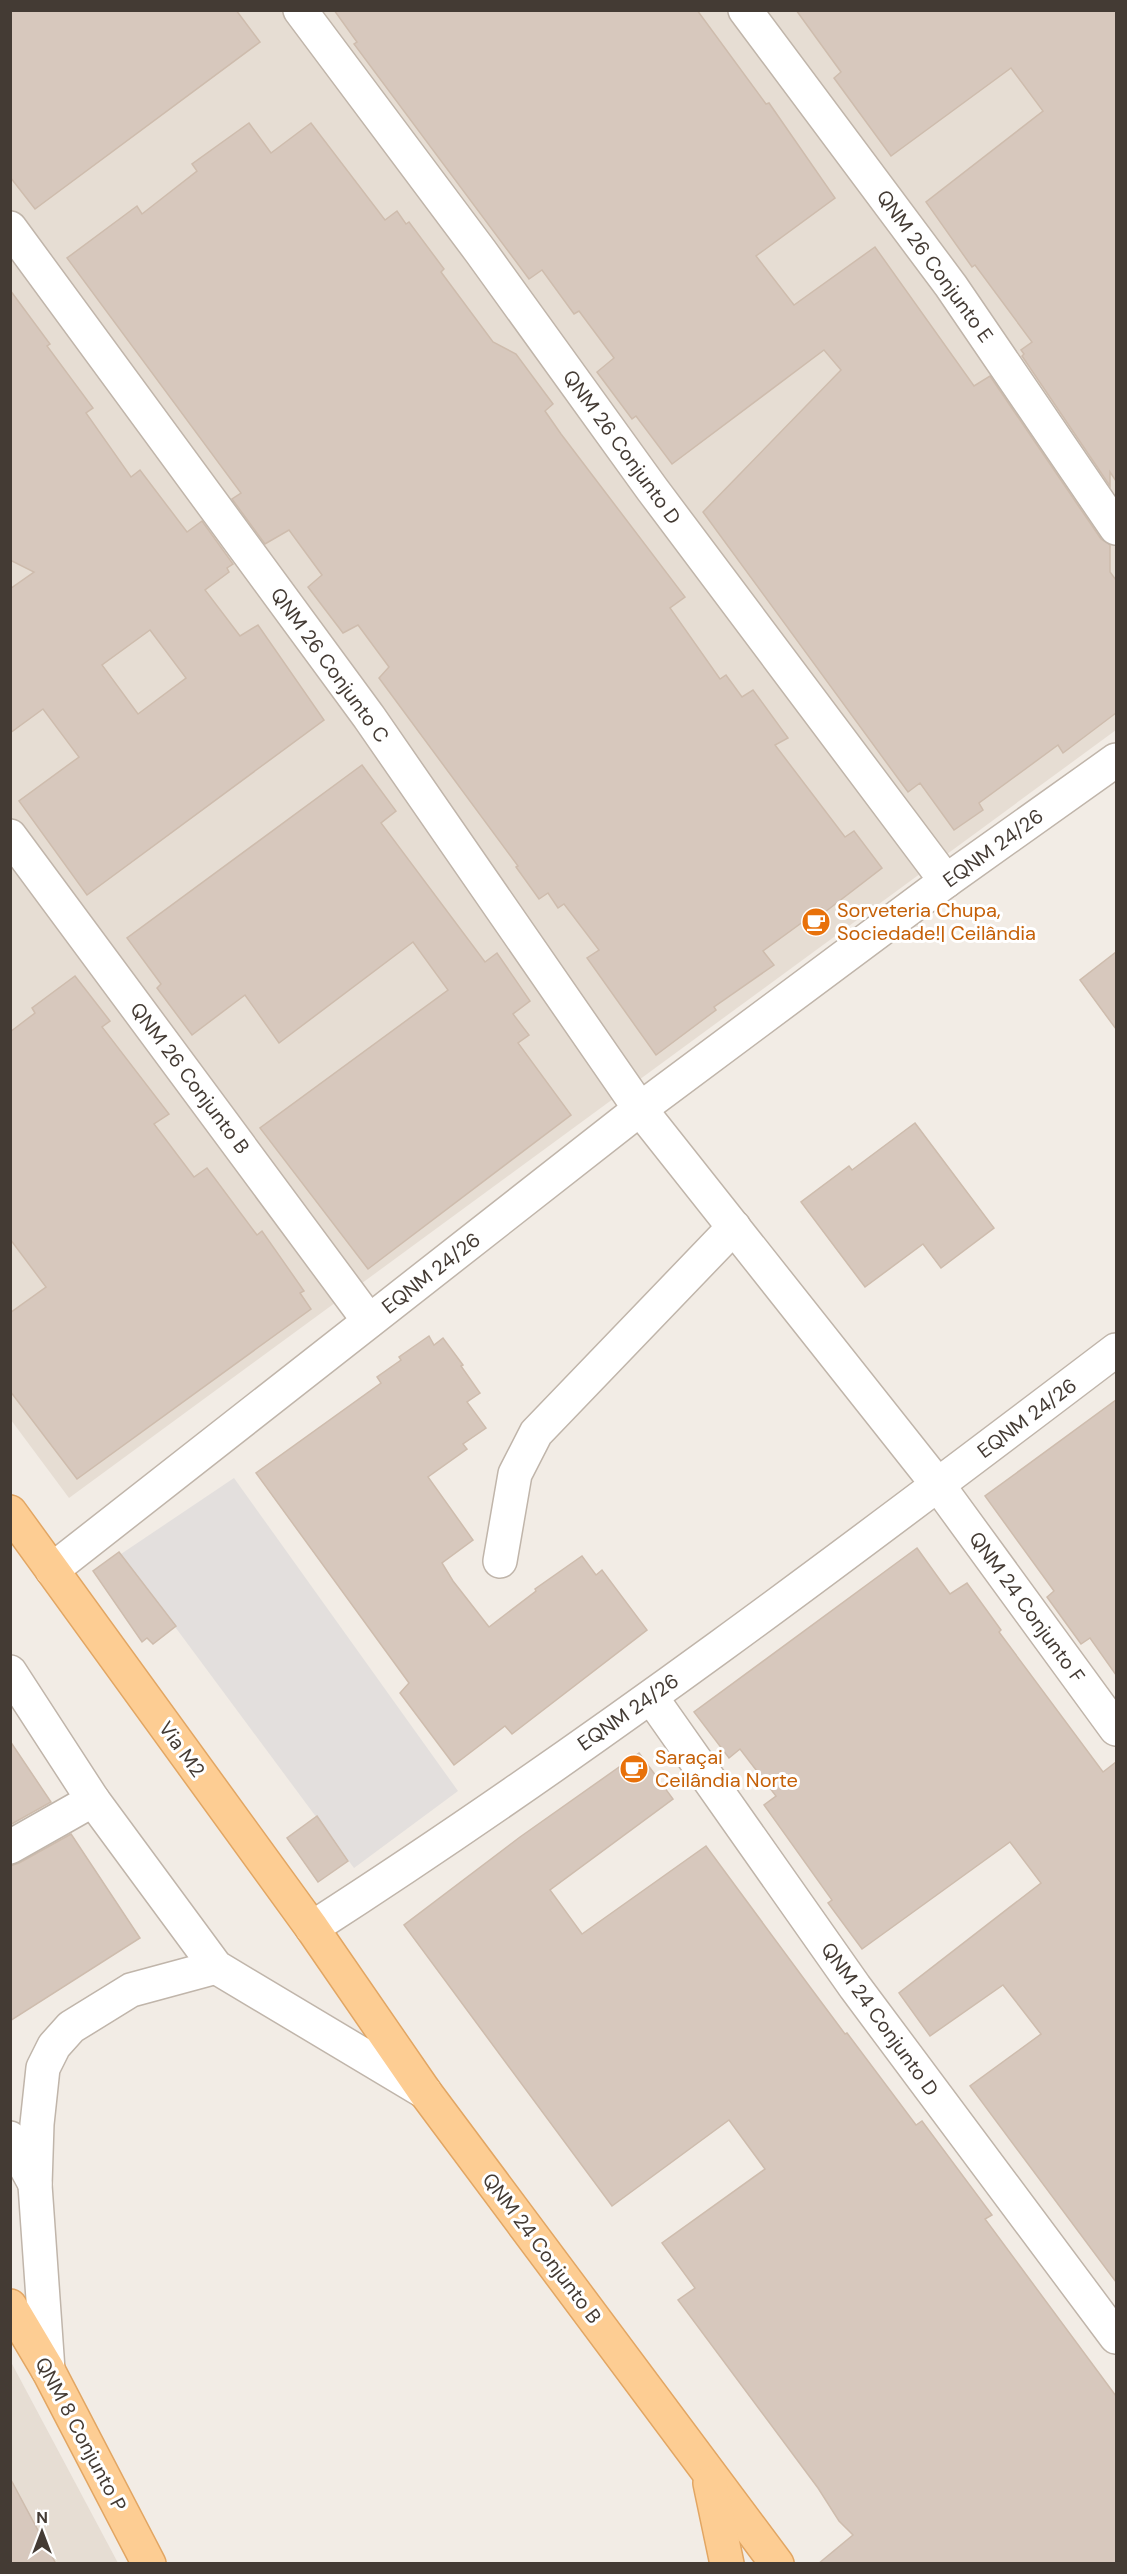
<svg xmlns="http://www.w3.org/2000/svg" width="1127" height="2574" viewBox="0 0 1127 2574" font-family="'DM Sans',sans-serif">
  <rect width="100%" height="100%" fill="#f2ece5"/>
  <!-- residential -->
  <g fill="#e6ddd3">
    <path d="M 11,11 L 1116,11 L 1116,730 L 69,1498 L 11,1420 Z"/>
    <path d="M 11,2362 L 118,2563 L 11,2563 Z"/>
  </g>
  <!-- parking -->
  <path fill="#e3dfdd" d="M 234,1478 L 458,1791 L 354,1868 L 121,1554 Z"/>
  <!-- building -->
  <g fill="#d7c8bd" stroke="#cebcad" stroke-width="1.5" fill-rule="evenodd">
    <path d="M 10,10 L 236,10 L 260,42 L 35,209 L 10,177 Z"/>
    <path d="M 334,10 L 697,10 L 766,104 L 769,103 L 835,198 L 756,256 L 794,305 L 875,247 L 974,386 L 990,376 L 1101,539 L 1110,545 L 1110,572 L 1116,580 L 1116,713 L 1063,753 L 1058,745 L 979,803 L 983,810 L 954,830 L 920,783 L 908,792 L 703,512 L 841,370 L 824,350 L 672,464 L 636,416 L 632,419 L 597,372 L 614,358 L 579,311 L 574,314 L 542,270 L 529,279 L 354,44 L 357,42 Z"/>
    <path d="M 796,10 L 1116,10 L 1116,481 L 1110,472 L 1110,486 L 1022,356 L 1024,354 L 1021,350 L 1032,342 L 975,265 L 972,267 L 926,202 L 1043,111 L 1011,68 L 891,156 L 834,78 L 841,72 Z"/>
    <path d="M 249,123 L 271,153 L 311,123 L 385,220 L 397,211 L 406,224 L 409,222 L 444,269 L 441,272 L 493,342 L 516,354 L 553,404 L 545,411 L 561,434 L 685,597 L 670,608 L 720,679 L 726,675 L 742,697 L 753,690 L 788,738 L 775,745 L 845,837 L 854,831 L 882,868 L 825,912 L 822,908 L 763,951 L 774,965 L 714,1007 L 716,1010 L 656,1055 L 587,958 L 599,950 L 564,904 L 558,908 L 548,893 L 539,899 L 516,867 L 518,866 L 379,678 L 389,667 L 358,625 L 343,633 L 308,587 L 322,575 L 289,530 L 265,544 L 232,499 L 241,493 L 67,258 L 137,206 L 142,214 L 197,171 L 192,164 Z"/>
    <path d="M 10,290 L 50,344 L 47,346 L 93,408 L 86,413 L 131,477 L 140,470 L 187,532 L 202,521 L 233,564 L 227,568 L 229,572 L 205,590 L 240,636 L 258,625 L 324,720 L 87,895 L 19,801 L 79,757 L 43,709 L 10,733 L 10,589 L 34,572 L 10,560 ZM 150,630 L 186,678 L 138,714 L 102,665 Z"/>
    <path d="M 362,765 L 396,811 L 381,823 L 485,962 L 497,953 L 530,1001 L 513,1014 L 529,1035 L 518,1043 L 571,1115 L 368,1269 L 260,1128 L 448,990 L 413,942 L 279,1043 L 245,995 L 192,1035 L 157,988 L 161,984 L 127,938 Z"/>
    <path d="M 1116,952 L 1116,1029 L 1080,980 Z"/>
    <path d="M 75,976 L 110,1021 L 102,1027 L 169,1114 L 154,1124 L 194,1177 L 207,1168 L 257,1235 L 262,1231 L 304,1291 L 300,1293 L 311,1309 L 77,1479 L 10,1391 L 10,1313 L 46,1287 L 10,1239 L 10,1032 L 35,1013 L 32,1008 Z"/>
    <path d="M 915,1123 L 994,1228 L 941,1268 L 923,1244 L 865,1287 L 801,1202 L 849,1166 L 852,1170 Z"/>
    <path d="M 429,1336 L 434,1345 L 443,1338 L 463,1365 L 461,1366 L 480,1393 L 467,1402 L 486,1428 L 463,1444 L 467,1449 L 428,1477 L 473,1540 L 442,1563 L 453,1581 L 489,1627 L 536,1591 L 535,1589 L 582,1556 L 596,1575 L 602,1570 L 647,1630 L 512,1734 L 505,1726 L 454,1765 L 400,1693 L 409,1683 L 256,1473 L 381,1383 L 377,1377 L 401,1360 L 399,1357 Z"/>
    <path d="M 1116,1400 L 1116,1675 L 1090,1638 L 1081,1644 L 1047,1597 L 1054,1591 L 985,1496 Z"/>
    <path d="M 917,1548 L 950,1594 L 967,1583 L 1001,1630 L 999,1632 L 1103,1772 L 1116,1762 L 1116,2282 L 970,2086 L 1041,2034 L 1003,1985 L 930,2036 L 899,1993 L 1041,1883 L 1010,1842 L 862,1949 L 828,1903 L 832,1900 L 764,1805 L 776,1796 L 740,1749 L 729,1758 L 694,1712 Z"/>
    <path d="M 119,1552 L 176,1626 L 153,1644 L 147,1638 L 142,1642 L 93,1571 Z"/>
    <path d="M 10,1741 L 51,1802 L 10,1825 Z"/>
    <path d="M 639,1753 L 673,1799 L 550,1890 L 582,1934 L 706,1846 L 810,1987 L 845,2034 L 847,2033 L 916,2125 L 922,2121 L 992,2215 L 985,2219 L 1116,2396 L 1116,2564 L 818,2564 L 853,2535 L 839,2521 L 818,2488 L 678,2300 L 695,2288 L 662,2243 L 765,2169 L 729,2120 L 612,2206 L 404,1925 L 520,1837 Z"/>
    <path d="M 317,1816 L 348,1861 L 318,1882 L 287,1838 Z"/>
    <path d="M 71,1834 L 140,1938 L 10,2021 L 10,1866 L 19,1863 Z"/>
    <path d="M 10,2478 L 56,2564 L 10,2564 Z"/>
  </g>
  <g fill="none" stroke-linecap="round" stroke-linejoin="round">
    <!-- minor casing -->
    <g stroke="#c0b5aa" stroke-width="36">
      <g id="minor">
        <path d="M 300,10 L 481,252 L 652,489 L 946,881"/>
        <path d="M 745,10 L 951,286 L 1116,528"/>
        <path d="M 10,228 L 369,717 L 640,1109 L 938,1485 L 1116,1729"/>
        <path d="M 10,836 L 369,1321"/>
        <path d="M 500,1561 L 515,1474 L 536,1433 L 734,1227"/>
        <path d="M 52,1570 L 640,1109 L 946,881 L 1116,760"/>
        <path d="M 10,1672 L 93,1800 L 216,1967 L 425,2092"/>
        <path d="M 651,1697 L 855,1987 L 1116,2337"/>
        <path d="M 10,1847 L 93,1800"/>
        <path d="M 312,1928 C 590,1749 854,1549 1116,1350"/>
        <path d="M 10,2138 L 35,2184"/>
        <path d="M 48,2370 L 35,2185 L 37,2124 L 43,2068 L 54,2046 L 71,2027 L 131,1990 L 216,1967"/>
      </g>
    </g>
    <!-- major casing -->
    <g stroke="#e2a663" stroke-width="36">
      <g id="major">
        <path d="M 10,1512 L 312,1928 L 425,2092 L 777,2564"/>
        <path d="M 10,2306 L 48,2370 L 149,2564"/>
        <path d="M 710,2483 L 727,2564"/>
      </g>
    </g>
    <!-- minor -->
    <use href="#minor" stroke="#fff" stroke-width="33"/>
    <!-- major -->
    <use href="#major" stroke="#fdcd93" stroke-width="33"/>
  </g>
  <!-- icons -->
  <defs>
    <g id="cafe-disc" transform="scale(1.5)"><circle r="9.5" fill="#e8710a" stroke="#fff"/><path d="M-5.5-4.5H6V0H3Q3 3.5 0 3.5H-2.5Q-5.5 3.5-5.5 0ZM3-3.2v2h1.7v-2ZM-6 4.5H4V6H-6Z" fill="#fff"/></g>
  </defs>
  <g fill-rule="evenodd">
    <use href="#cafe-disc" x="816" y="922"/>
    <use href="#cafe-disc" x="634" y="1769"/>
  </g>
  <g text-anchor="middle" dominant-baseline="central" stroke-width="6" stroke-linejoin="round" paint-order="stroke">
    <!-- street labels -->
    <g font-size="20" fill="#443b34" stroke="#fff">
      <text transform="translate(935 266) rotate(54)">QNM 26 Conjunto E</text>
      <text transform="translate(622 447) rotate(54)">QNM 26 Conjunto D</text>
      <text transform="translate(330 665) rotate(54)">QNM 26 Conjunto C</text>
      <text transform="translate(993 848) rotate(-36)">EQNM 24/26</text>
      <text transform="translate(190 1078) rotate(53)">QNM 26 Conjunto B</text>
      <text transform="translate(431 1273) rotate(-38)">EQNM 24/26</text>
      <text transform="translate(1027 1418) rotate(-37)">EQNM 24/26</text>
      <text transform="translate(1027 1607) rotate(54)">QNM 24 Conjunto F</text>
      <text transform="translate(628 1712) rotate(-35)">EQNM 24/26</text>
      <text transform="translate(182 1749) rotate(54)">Via M2</text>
      <text transform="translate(880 2019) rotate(54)">QNM 24 Conjunto D</text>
      <text transform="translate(542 2248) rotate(53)">QNM 24 Conjunto B</text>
      <text transform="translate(81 2434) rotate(62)">QNM 8 Conjunto P</text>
    </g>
    <!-- food labels -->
    <g font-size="20" fill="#c56008" stroke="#fff" text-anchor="start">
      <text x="837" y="910">Sorveteria Chupa,<tspan x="837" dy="23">Sociedade!| Ceilândia</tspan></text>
      <text x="655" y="1757">Saraçai<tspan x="655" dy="23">Ceilândia Norte</tspan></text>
    </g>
  </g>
  <!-- border -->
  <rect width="1127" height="2574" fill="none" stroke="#443b34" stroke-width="24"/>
  <!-- north arrow -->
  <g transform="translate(42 2532)" stroke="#ffffff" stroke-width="4.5" paint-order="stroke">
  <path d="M0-4.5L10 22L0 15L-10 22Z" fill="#443b34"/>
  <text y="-9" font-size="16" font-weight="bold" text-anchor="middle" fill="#443b34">N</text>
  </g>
</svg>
